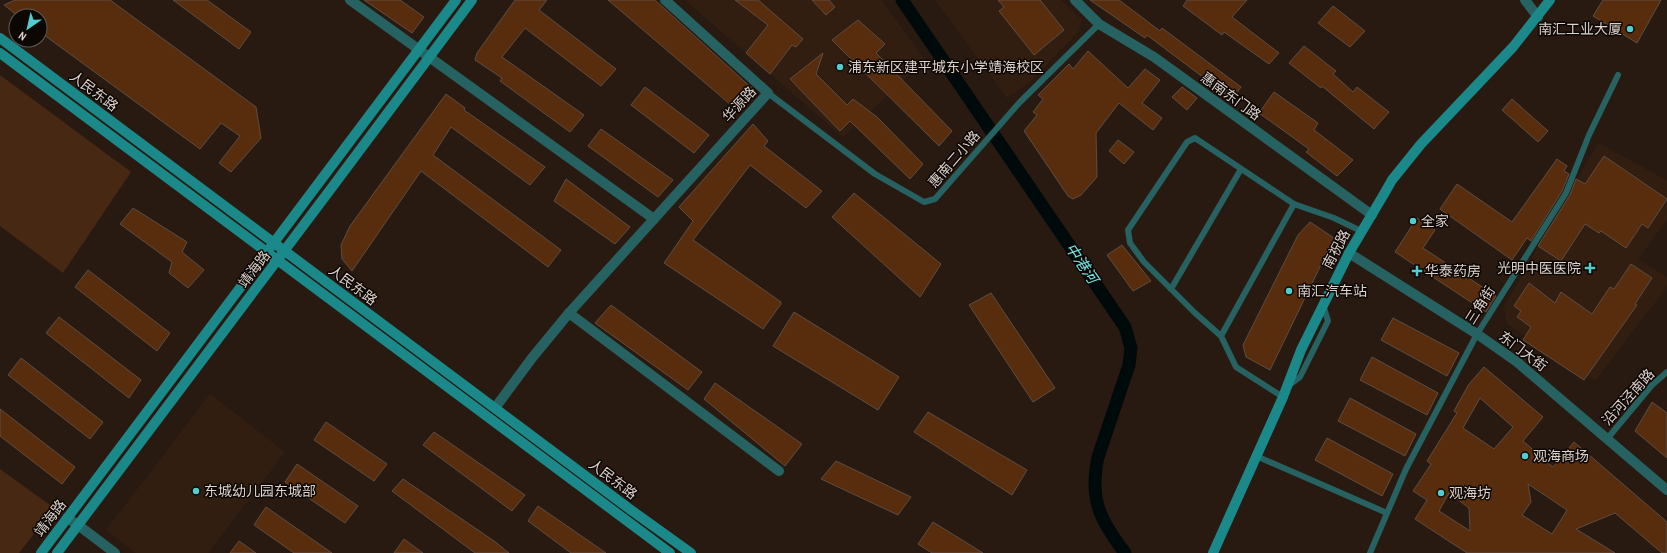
<svg xmlns="http://www.w3.org/2000/svg" width="1667" height="553" viewBox="0 0 1667 553" font-family="'Archivo Narrow','Noto Sans SC',sans-serif">
  <rect width="100%" height="100%" fill="#291a11"/>
  <!-- built -->
  <g fill="#321e10">
    <path d="M 685,0 L 881,0 L 925,60 L 843,137 Z"/>
    <path d="M 935,0 L 1061,0 L 1082,20 L 1079,31 L 1031,81 L 1007,98 Z"/>
    <path d="M 1598,143 L 1667,180 L 1667,220 L 1638,259 L 1667,277 L 1667,287 L 1596,380 L 1586,375 L 1507,324 L 1504,307 Z"/>
    <path d="M 210,394 L 285,452 L 208,553 L 136,553 L 106,530 Z"/>
  </g>
  <!-- green -->
  <g fill="#472813">
    <path d="M 0,75 L 131,172 L 63,273 L 0,226 Z"/>
    <path d="M 0,469 L 54,508 L 19,553 L 0,553 Z"/>
  </g>
  <g fill="none" stroke-linecap="round" stroke-linejoin="round">
    <!-- canal -->
    <path stroke="#000a0b" stroke-width="13" d="M 902,0 L 1125,327 L 1131,348 L 1129,365 L 1098,457 C 1089,500 1100,520 1125,553"/>
  </g>
  <!-- building -->
  <g fill="#572d0e" stroke="#5e4d42" fill-rule="evenodd">
    <path d="M 15,0 L 110,0 L 256,107 L 261,138 L 231,172 L 219,163 L 240,136 L 221,123 L 200,149 L 40,32 L 40,16 L 18,16 L 4,5 Z"/>
    <path d="M 173,0 L 207,0 L 251,32 L 239,49 Z"/>
    <path d="M 364,0 L 400,0 L 424,17 L 412,33 Z"/>
    <path d="M 515,0 L 547,0 L 539,10 L 616,69 L 601,86 L 525,28 L 502,57 L 584,115 L 570,132 L 500,81 L 502,78 L 475,60 L 477,53 Z"/>
    <path d="M 608,0 L 655,0 L 756,92 L 738,111 Z"/>
    <path d="M 735,0 L 758,0 L 803,39 L 796,47 L 792,45 L 770,74 L 746,53 L 768,25 Z"/>
    <path d="M 812,0 L 829,0 L 835,7 L 826,15 Z"/>
    <path d="M 998,0 L 1040,0 L 1064,30 L 1034,55 L 999,11 L 1004,7 Z"/>
    <path d="M 1090,0 L 1119,0 L 1160,31 L 1162,28 L 1241,87 L 1232,99 L 1147,35 L 1145,38 Z"/>
    <path d="M 1187,0 L 1247,0 L 1232,17 L 1279,53 L 1269,64 L 1224,32 L 1222,35 L 1183,6 Z"/>
    <path d="M 1603,0 L 1661,0 L 1637,43 L 1593,16 Z"/>
    <path d="M 1333,6 L 1365,31 L 1350,47 L 1318,23 Z"/>
    <path d="M 858,20 L 885,44 L 876,53 L 952,131 L 939,146 L 832,40 Z"/>
    <path d="M 1304,46 L 1336,71 L 1333,74 L 1353,92 L 1357,87 L 1389,112 L 1374,129 L 1322,86 L 1321,88 L 1289,63 Z"/>
    <path d="M 1088,51 L 1128,88 L 1145,69 L 1160,80 L 1142,103 L 1162,118 L 1153,130 L 1119,103 L 1096,133 L 1097,177 L 1081,195 L 1073,199 L 1068,196 L 1024,131 L 1037,115 L 1033,112 L 1043,99 L 1038,95 L 1069,64 L 1073,69 Z"/>
    <path d="M 823,53 L 816,74 L 847,105 L 853,99 L 877,117 L 923,164 L 910,179 L 850,121 L 840,131 L 790,79 Z"/>
    <path d="M 645,87 L 709,135 L 694,153 L 631,105 Z"/>
    <path d="M 1182,87 L 1197,98 L 1187,110 L 1172,97 Z"/>
    <path d="M 1274,92 L 1318,123 L 1314,130 L 1353,160 L 1337,176 L 1306,152 L 1309,149 L 1259,113 Z"/>
    <path d="M 446,94 L 465,108 L 464,110 L 545,167 L 530,185 L 451,127 L 433,155 L 561,250 L 548,267 L 421,171 L 352,271 L 342,259 L 341,245 L 350,226 Z"/>
    <path d="M 1512,99 L 1548,131 L 1538,142 L 1502,110 Z"/>
    <path d="M 753,124 L 768,141 L 764,146 L 822,191 L 806,208 L 750,165 L 693,240 L 781,302 L 781,304 L 763,329 L 664,263 L 693,221 L 679,207 Z"/>
    <path d="M 601,129 L 673,180 L 658,197 L 588,146 Z"/>
    <path d="M 1118,140 L 1134,152 L 1124,164 L 1109,151 Z"/>
    <path d="M 1604,156 L 1667,199 L 1648,228 L 1642,224 L 1626,248 L 1601,231 L 1599,233 L 1585,224 L 1561,261 L 1538,246 L 1570,195 L 1576,179 L 1585,184 Z"/>
    <path d="M 1557,159 L 1567,166 L 1564,171 L 1569,174 L 1562,191 L 1531,241 L 1527,238 L 1512,260 L 1440,209 L 1457,184 L 1512,222 Z"/>
    <path d="M 566,179 L 630,227 L 615,244 L 554,201 Z"/>
    <path d="M 854,193 L 941,264 L 920,297 L 832,217 Z"/>
    <path d="M 133,208 L 187,242 L 182,252 L 204,270 L 188,288 L 169,273 L 172,262 L 120,224 Z"/>
    <path d="M 1417,218 L 1435,230 L 1423,248 L 1496,296 L 1486,312 L 1395,252 Z"/>
    <path d="M 1310,222 L 1334,238 L 1270,370 L 1246,357 L 1243,345 L 1298,235 Z"/>
    <path d="M 1122,245 L 1151,281 L 1133,291 L 1107,255 Z"/>
    <path d="M 1631,264 L 1652,278 L 1635,304 L 1637,305 L 1584,380 L 1523,340 L 1531,327 L 1517,317 L 1521,311 L 1514,306 L 1529,283 L 1555,303 L 1561,292 L 1592,314 L 1610,287 L 1614,289 Z"/>
    <path d="M 88,270 L 170,333 L 157,351 L 75,287 Z"/>
    <path d="M 991,293 L 1055,388 L 1033,402 L 969,305 Z"/>
    <path d="M 611,305 L 702,372 L 688,390 L 595,323 Z"/>
    <path d="M 794,312 L 899,377 L 878,410 L 773,346 Z"/>
    <path d="M 59,317 L 141,380 L 129,398 L 46,333 Z"/>
    <path d="M 1393,318 L 1459,353 L 1447,376 L 1381,340 Z"/>
    <path d="M 1372,357 L 1438,393 L 1427,415 L 1360,380 Z"/>
    <path d="M 21,358 L 103,422 L 90,439 L 8,375 Z"/>
    <path d="M 1484,367 L 1543,417 L 1523,441 L 1553,467 L 1574,442 L 1667,522 L 1667,553 L 1662,553 L 1615,513 L 1576,529 L 1615,553 L 1467,553 L 1415,519 L 1427,500 L 1413,491 L 1431,464 L 1427,461 L 1457,413 L 1454,411 L 1469,384 ZM 1480,398 L 1513,427 L 1494,449 L 1463,428 ZM 1528,484 L 1567,510 L 1552,534 L 1522,515 L 1531,502 ZM 1449,493 L 1469,508 L 1470,531 L 1439,511 Z"/>
    <path d="M 715,383 L 802,444 L 785,466 L 704,399 Z"/>
    <path d="M 1350,398 L 1416,434 L 1405,456 L 1338,421 Z"/>
    <path d="M 1652,402 L 1667,413 L 1667,458 L 1635,431 Z"/>
    <path d="M 0,409 L 75,467 L 62,484 L 0,436 Z"/>
    <path d="M 928,412 L 1027,470 L 1012,495 L 914,432 Z"/>
    <path d="M 326,422 L 387,464 L 374,481 L 314,440 Z"/>
    <path d="M 434,432 L 525,495 L 512,511 L 423,445 Z"/>
    <path d="M 1327,438 L 1393,474 L 1382,496 L 1315,460 Z"/>
    <path d="M 836,461 L 911,497 L 898,515 L 821,479 Z"/>
    <path d="M 297,464 L 358,506 L 345,523 L 285,482 Z"/>
    <path d="M 403,479 L 494,541 L 509,553 L 475,553 L 392,491 Z"/>
    <path d="M 538,506 L 606,553 L 571,553 L 528,521 Z"/>
    <path d="M 266,507 L 332,553 L 294,553 L 254,525 Z"/>
    <path d="M 933,522 L 983,553 L 932,553 L 918,544 Z"/>
    <path d="M 404,539 L 423,553 L 394,553 Z"/>
    <path d="M 239,541 L 256,553 L 230,553 Z"/>
  </g>
  <g fill="none" stroke-linecap="round" stroke-linejoin="round">
    <!-- lane -->
    <g stroke="#276262" stroke-width="6">
      <path d="M 768,93 L 875,174 L 924,202 L 935,199 L 1020,102 L 1099,24"/>
      <path d="M 1171,289 L 1241,169"/>
      <path d="M 1221,336 L 1195,313 L 1144,262 L 1130,243 L 1128,230 L 1187,142 L 1195,138 L 1294,204"/>
      <path d="M 1289,385 L 1300,377 L 1328,321 L 1323,305"/>
      <path d="M 1283,397 L 1236,367 L 1221,336 L 1294,204 L 1334,218 L 1361,231"/>
      <path d="M 1607,439 L 1652,385 L 1667,372"/>
      <path d="M 1256,456 L 1387,513"/>
      <path d="M 1370,553 L 1406,469 L 1477,334 L 1566,193 L 1589,135 L 1618,75"/>
    </g>
    <!-- street -->
    <g stroke="#276262" stroke-width="10">
      <path d="M 350,0 L 654,219 L 569,313 L 779,471"/>
      <path d="M 1075,0 L 1099,24 L 1154,57 L 1372,215"/>
      <path d="M 1525,0 L 1538,17"/>
      <path d="M 654,219 L 768,93 L 665,0"/>
      <path d="M 1349,253 L 1477,334 L 1517,362 L 1667,490"/>
      <path d="M 495,408 L 532,358 L 569,313"/>
      <path d="M 67,518 L 78,525 L 115,553"/>
    </g>
    <!-- secondary -->
    <g stroke="#1b8989" stroke-width="10">
      <path d="M 0,38 L 631,510 L 691,553"/>
      <path d="M 0,53 L 670,553"/>
      <path d="M 41,553 L 456,0"/>
      <path d="M 57,553 L 333,186 L 472,0"/>
      <path d="M 1213,553 L 1283,397 L 1301,350 L 1349,253 L 1384,194 L 1392,180 L 1421,144 L 1513,47 L 1550,0"/>
    </g>
  </g>
  <!-- markers -->
  <g fill="#52cdcd" stroke="#0d0704" stroke-width="1.5">
    <circle cx="1630" cy="29" r="4"/>
    <circle cx="840" cy="67" r="4"/>
    <circle cx="1413" cy="221" r="4"/>
    <path d="M1588 262h4v4h4v4h-4v4h-4v-4h-4v-4h4z"/>
    <path d="M1415 265h4v4h4v4h-4v4h-4v-4h-4v-4h4z"/>
    <circle cx="1289" cy="291" r="4"/>
    <circle cx="1525" cy="456" r="4"/>
    <circle cx="196" cy="491" r="4"/>
    <circle cx="1441" cy="493" r="4"/>
  </g>
  <g text-anchor="middle" dominant-baseline="central" stroke-width="3" stroke-linejoin="round" paint-order="stroke">
    <!-- poi labels -->
    <g font-size="14" fill="#ddd2cc" stroke="#0d0704" text-anchor="start">
      <text x="1622" y="29" text-anchor="end">南汇工业大厦</text>
      <text x="848" y="67">浦东新区建平城东小学靖海校区</text>
      <text x="1421" y="221">全家</text>
      <text x="1581" y="268" text-anchor="end">光明中医医院</text>
      <text x="1425" y="271">华泰药房</text>
      <text x="1297" y="291">南汇汽车站</text>
      <text x="1533" y="456">观海商场</text>
      <text x="204" y="491">东城幼儿园东城部</text>
      <text x="1449" y="493">观海坊</text>
    </g>
    <!-- street labels -->
    <g font-size="14" fill="#ddd2cc" stroke="#0d0704">
      <text transform="translate(94 91) rotate(37)">人民东路</text>
      <text transform="translate(1231 96) rotate(36)">惠南东门路</text>
      <text transform="translate(739 104) rotate(-48)">华源路</text>
      <text transform="translate(954 159) rotate(-49)">惠南二小路</text>
      <text transform="translate(1336 249) rotate(-62)">南祝路</text>
      <text transform="translate(254 269) rotate(-53)">靖海路</text>
      <text transform="translate(353 285) rotate(37)">人民东路</text>
      <text transform="translate(1480 305) rotate(-58)">三角街</text>
      <text transform="translate(1523 351) rotate(37)">东门大街</text>
      <text transform="translate(1628 397) rotate(-48)">沿河泾南路</text>
      <text transform="translate(613 479) rotate(37)">人民东路</text>
      <text transform="translate(50 518) rotate(-53)">靖海路</text>
    </g>
    <!-- water labels -->
    <g font-size="15" font-style="italic" fill="#71e4e4" stroke="#0d0704">
      <text transform="translate(1082 263) rotate(56)">中港河</text>
    </g>
  </g>
  <!-- north arrow -->
  <g transform="translate(28 28) rotate(214)"><circle r="19" fill="#0d0704" stroke="#605854"/>
  <path d="M0-3L7 15L0 10L-7 15Z" fill="#52cdcd"/>
  <text y="-6" font-size="11" font-weight="bold" text-anchor="middle" fill="#ddd2cc">N</text>
  </g>
</svg>
